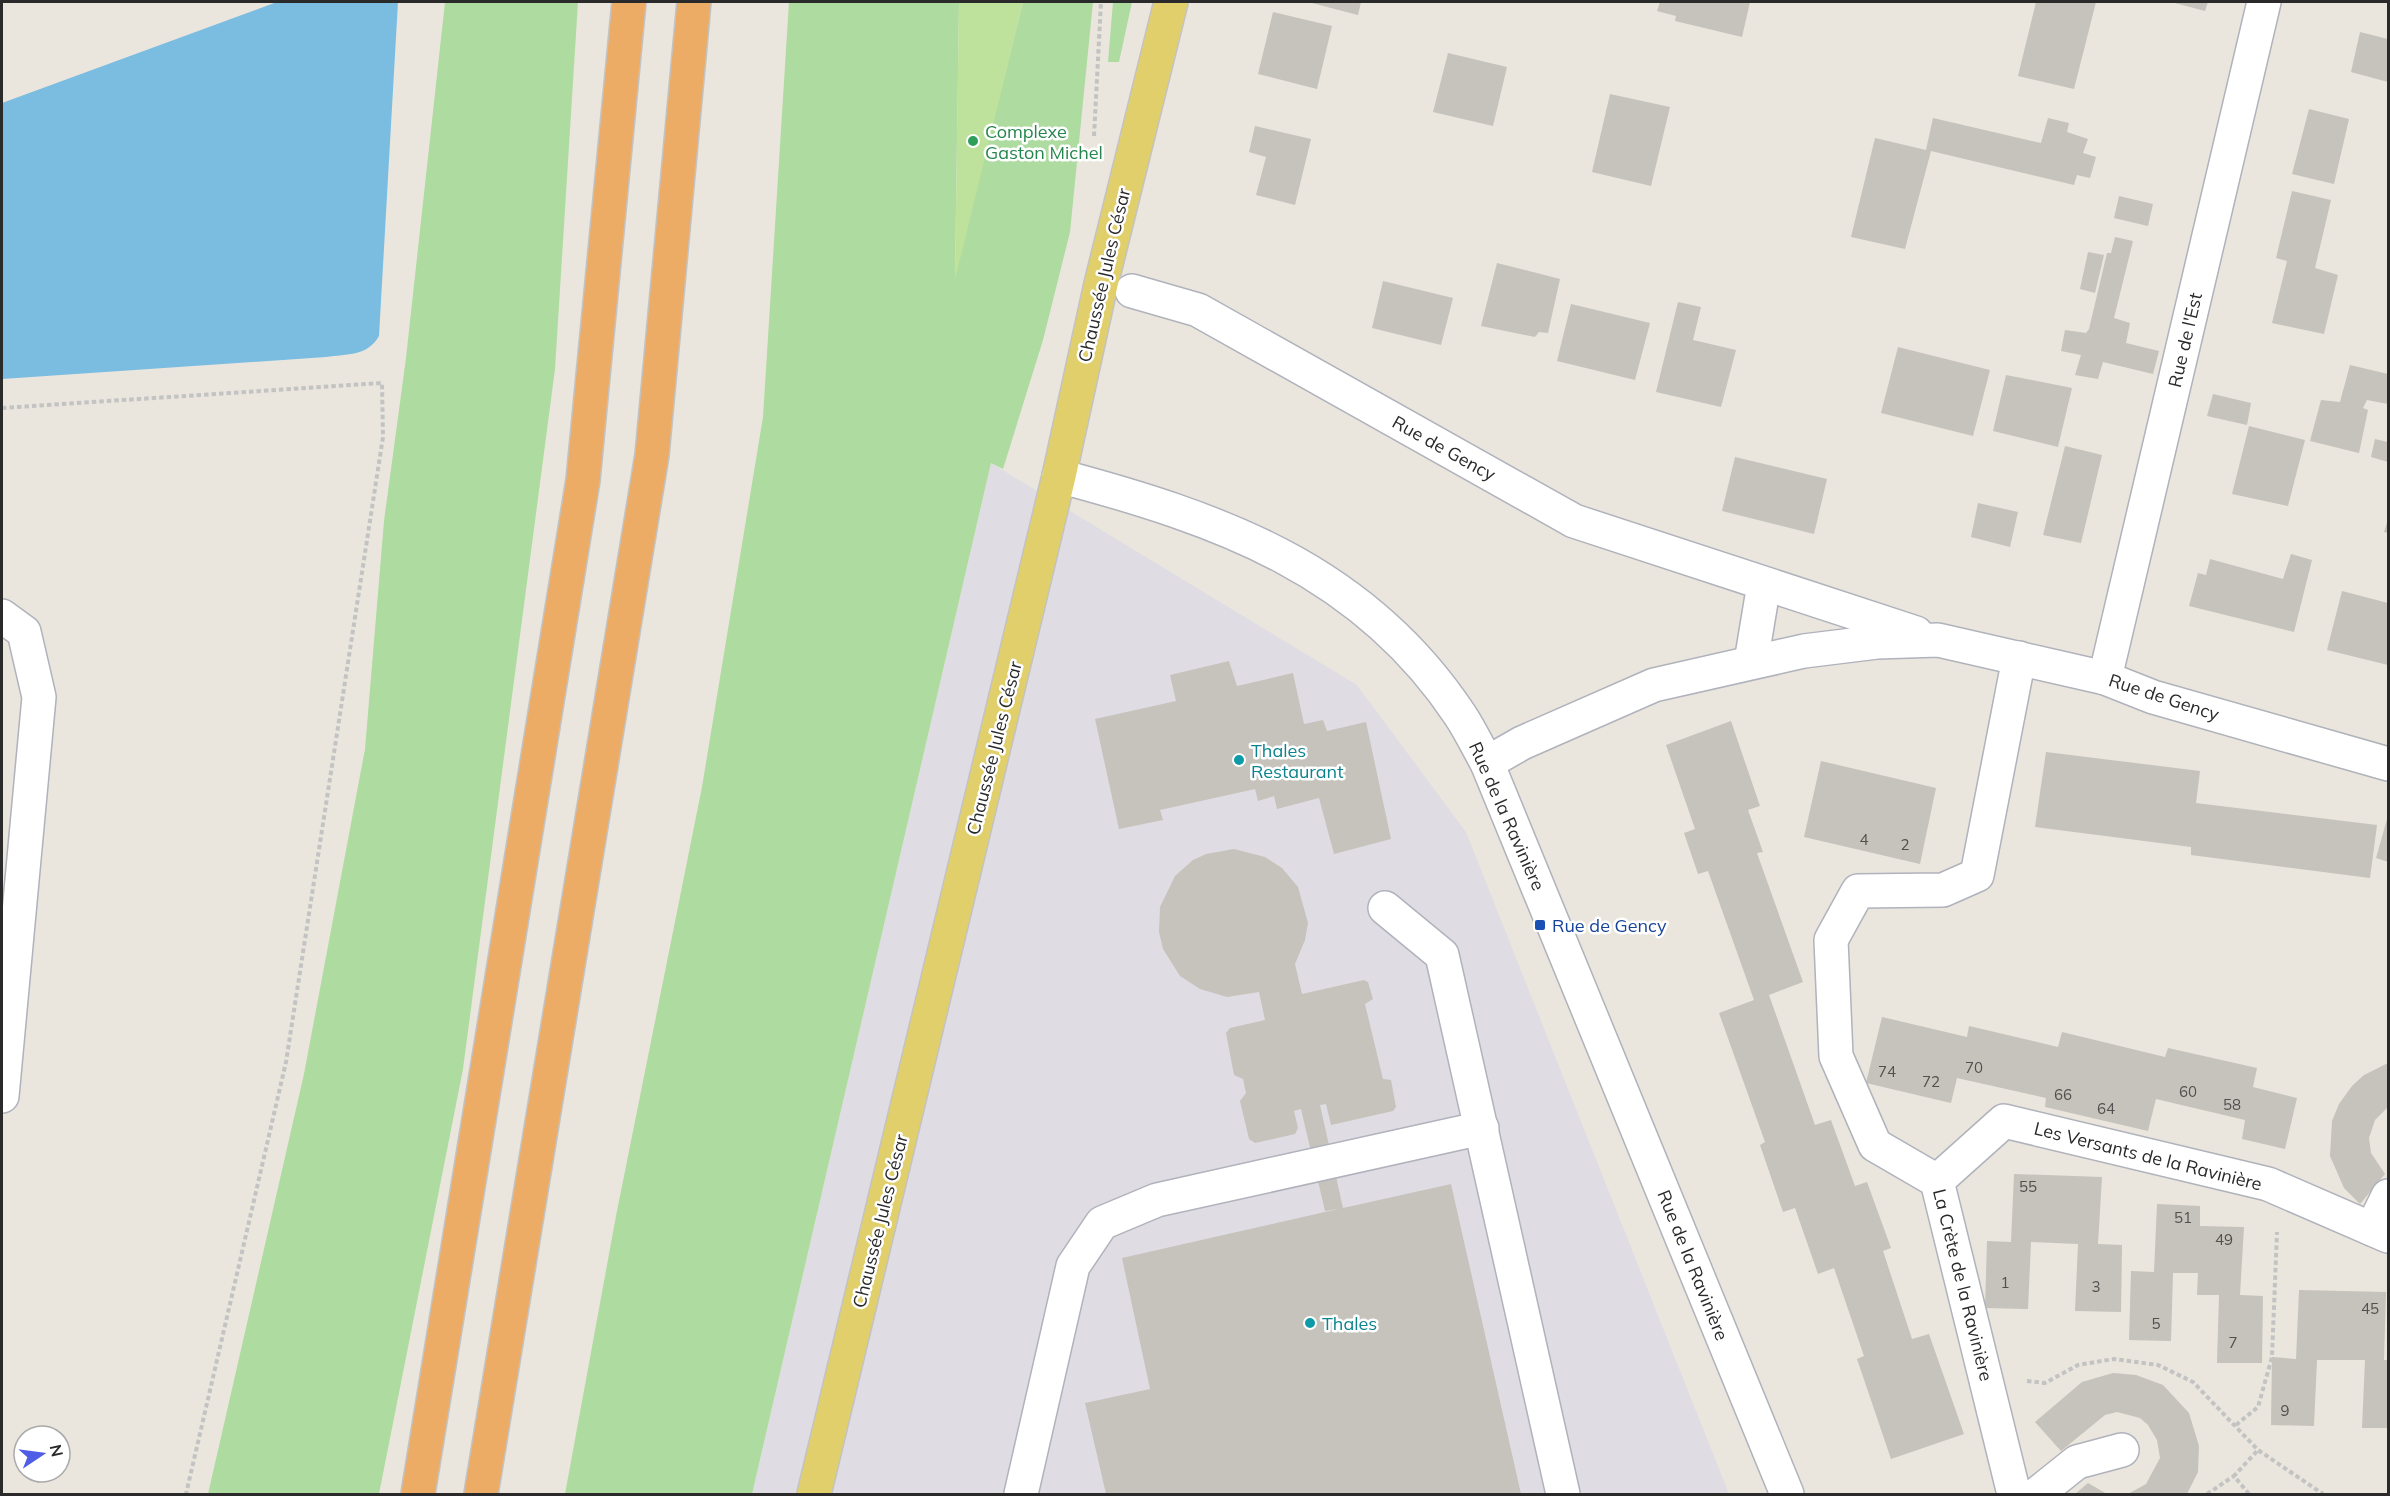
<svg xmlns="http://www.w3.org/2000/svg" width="2390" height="1496" viewBox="0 0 2390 1496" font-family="Mulish,sans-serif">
  <rect width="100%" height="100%" fill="#eae6dd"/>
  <!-- industrial -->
  <path fill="#dfdde3" d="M 991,463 L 1357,685 L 1466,832 L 1729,1494 L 752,1494 Z"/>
  <!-- green -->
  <g fill="#aedb9f">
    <path d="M 445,2 L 578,2 L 555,369 L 463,1069 L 379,1494 L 208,1494 L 304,1074 L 365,749 L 384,521 L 406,358 Z"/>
    <path d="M 789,2 L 959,2 L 955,276 L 1023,2 L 1093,2 L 1070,232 L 1043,340 L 1003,469 L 991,463 L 752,1494 L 565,1494 L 616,1216 L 702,787 L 763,417 Z"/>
    <path d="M 1113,2 L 1132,2 L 1119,62 L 1108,62 Z"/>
  </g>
  <!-- pitch -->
  <path fill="#bee19c" d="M 959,2 L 1023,2 L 955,280 Z"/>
  <!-- water -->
  <path fill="#7bbde1" d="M 277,2 L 398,2 L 379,336 C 368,356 347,354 326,357 L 2,379 L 2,103 Z"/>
  <!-- building -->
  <g fill="#c6c2bc">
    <path d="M 1308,2 L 1361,2 L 1358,15 Z"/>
    <path d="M 1660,2 L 1750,2 L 1742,37 L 1675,21 L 1676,16 L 1657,11 Z"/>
    <path d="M 2036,2 L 2096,2 L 2074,89 L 2018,76 Z"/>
    <path d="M 2171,2 L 2208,2 L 2205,11 Z"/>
    <path d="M 1273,12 L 1332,26 L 1317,89 L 1258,74 Z"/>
    <path d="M 2360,32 L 2388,39 L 2388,82 L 2351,72 Z"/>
    <path d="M 1448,53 L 1507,67 L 1493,126 L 1433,112 Z"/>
    <path d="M 1610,94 L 1670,107 L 1651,186 L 1592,172 Z"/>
    <path d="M 2309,109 L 2349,119 L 2334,184 L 2292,174 Z"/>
    <path d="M 1933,118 L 2041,143 L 2048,118 L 2069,123 L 2067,132 L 2088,139 L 2083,153 L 2096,157 L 2090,178 L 2077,175 L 2074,185 L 1931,151 L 1905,249 L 1851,237 L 1875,138 L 1926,150 Z"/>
    <path d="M 1255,126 L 1311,139 L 1295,205 L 1256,195 L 1266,157 L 1249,152 Z"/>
    <path d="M 2292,191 L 2331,200 L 2315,268 L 2338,275 L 2324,334 L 2272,323 L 2287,261 L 2276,258 Z"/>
    <path d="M 2119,196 L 2153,204 L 2148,226 L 2114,218 Z"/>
    <path d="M 2115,237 L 2133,241 L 2114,318 L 2130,323 L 2126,343 L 2159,351 L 2153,374 L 2103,362 L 2098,379 L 2075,375 L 2081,355 L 2061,351 L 2065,330 L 2086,333 L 2089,329 L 2107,253 L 2111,253 Z"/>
    <path d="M 2088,252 L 2104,255 L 2095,293 L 2080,289 Z"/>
    <path d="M 1497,263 L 1560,279 L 1548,333 L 1539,332 L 1535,337 L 1481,326 Z"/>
    <path d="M 1383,281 L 1453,298 L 1441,345 L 1372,328 Z"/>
    <path d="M 1678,302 L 1701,307 L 1693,340 L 1736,350 L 1721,407 L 1656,392 Z"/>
    <path d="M 1571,304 L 1650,323 L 1635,380 L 1557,361 Z"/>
    <path d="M 1898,347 L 1990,370 L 1973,436 L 1881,413 Z"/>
    <path d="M 2350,365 L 2388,374 L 2388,404 L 2367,400 L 2363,408 L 2368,410 L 2359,453 L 2310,441 L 2321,400 L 2340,402 Z"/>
    <path d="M 2006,375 L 2072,388 L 2058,447 L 1993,431 Z"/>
    <path d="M 2213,394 L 2251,403 L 2247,425 L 2207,416 Z"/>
    <path d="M 2249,426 L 2305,440 L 2288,506 L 2232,494 Z"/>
    <path d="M 2375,439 L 2388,442 L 2388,462 L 2371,457 Z"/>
    <path d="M 2065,446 L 2102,455 L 2081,543 L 2043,535 Z"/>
    <path d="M 1735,457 L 1827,479 L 1814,534 L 1722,511 Z"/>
    <path d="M 1978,503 L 2018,512 L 2010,547 L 1971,537 Z"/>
    <path d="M 2388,519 L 2388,533 L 2384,532 Z"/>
    <path d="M 2291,554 L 2312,560 L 2294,632 L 2189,606 L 2198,573 L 2206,575 L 2210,559 L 2283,579 Z"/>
    <path d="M 2342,591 L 2388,603 L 2388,665 L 2327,650 Z"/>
    <path d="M 1229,661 L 1237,686 L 1293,673 L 1304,724 L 1323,720 L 1327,731 L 1366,722 L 1391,839 L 1334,854 L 1319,798 L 1277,809 L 1274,796 L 1258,801 L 1255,789 L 1160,810 L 1163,820 L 1119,829 L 1095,719 L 1176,701 L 1170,675 Z"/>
    <path d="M 1731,721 L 1760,806 L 1748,810 L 1763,852 L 1757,853 L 1803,982 L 1769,995 L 1815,1125 L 1831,1120 L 1855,1186 L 1867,1182 L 1891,1248 L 1883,1251 L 1912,1339 L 1929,1334 L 1964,1434 L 1891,1459 L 1857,1359 L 1864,1356 L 1834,1268 L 1818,1274 L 1795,1208 L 1783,1212 L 1760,1145 L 1765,1142 L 1719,1013 L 1754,1000 L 1708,871 L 1698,874 L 1684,833 L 1695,829 L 1666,745 Z"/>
    <path d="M 2046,752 L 2200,771 L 2196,803 L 2377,825 L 2370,878 L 2191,855 L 2191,847 L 2035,827 Z"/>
    <path d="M 1821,761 L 1936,788 L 1920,864 L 1804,837 Z"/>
    <path d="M 2387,819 L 2388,820 L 2388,862 L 2376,858 Z"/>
    <path d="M 1234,849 L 1265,857 L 1282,868 L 1298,887 L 1308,923 L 1305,940 L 1295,964 L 1302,994 L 1364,980 L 1368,982 L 1373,999 L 1365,1004 L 1383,1079 L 1391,1080 L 1396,1107 L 1393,1111 L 1331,1125 L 1326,1104 L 1320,1105 L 1343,1208 L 1451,1184 L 1521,1494 L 1106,1494 L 1085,1403 L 1150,1389 L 1122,1258 L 1338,1209 L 1325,1211 L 1301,1109 L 1294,1111 L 1298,1128 L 1295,1134 L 1255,1143 L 1249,1139 L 1240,1101 L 1246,1093 L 1243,1079 L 1234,1075 L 1226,1033 L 1230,1028 L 1265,1020 L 1259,992 L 1227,997 L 1200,989 L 1180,976 L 1163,949 L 1159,932 L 1160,907 L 1175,876 L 1193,860 L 1206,854 Z"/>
    <path d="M 1882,1017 L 1967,1037 L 1969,1026 L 2058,1047 L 2062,1032 L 2165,1057 L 2168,1048 L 2257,1068 L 2253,1087 L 2297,1098 L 2285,1149 L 2242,1139 L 2245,1120 L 2156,1099 L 2148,1131 L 2045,1107 L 2046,1098 L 1957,1078 L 1951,1103 L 1866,1083 Z"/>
    <path d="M 2388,1063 L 2388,1107 L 2375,1120 L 2369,1138 L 2371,1153 L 2385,1174 L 2360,1204 L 2344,1188 L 2330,1156 L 2332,1121 L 2339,1104 L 2352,1086 L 2364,1075 Z"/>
    <path d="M 2014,1174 L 2102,1177 L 2098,1244 L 2122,1245 L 2121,1312 L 2075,1311 L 2078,1244 L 2031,1242 L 2028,1309 L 1985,1308 L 1987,1241 L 2011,1242 Z"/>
    <path d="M 2157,1204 L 2200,1206 L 2200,1226 L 2244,1227 L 2240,1295 L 2263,1296 L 2262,1363 L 2217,1363 L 2219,1295 L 2197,1295 L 2198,1273 L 2173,1273 L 2171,1341 L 2129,1340 L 2131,1271 L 2154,1272 Z"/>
    <path d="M 2299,1290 L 2386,1292 L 2384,1360 L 2388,1360 L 2388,1428 L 2362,1428 L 2365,1360 L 2317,1360 L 2314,1426 L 2271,1425 L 2272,1357 L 2296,1359 Z"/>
    <path d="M 2113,1373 L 2136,1375 L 2163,1385 L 2189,1413 L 2199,1446 L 2198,1472 L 2187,1494 L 2128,1494 L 2146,1484 L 2160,1458 L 2157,1440 L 2148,1425 L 2140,1418 L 2117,1412 L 2105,1415 L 2061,1451 L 2035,1422 L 2082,1382 Z"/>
    <path d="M 2088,1483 L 2107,1494 L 2075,1494 Z"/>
  </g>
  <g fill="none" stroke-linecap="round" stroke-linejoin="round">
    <!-- minor casing -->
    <g stroke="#b0b2bc" stroke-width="36">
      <g id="minor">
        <path d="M 1132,291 L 1198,310 L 1574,521 L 1916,633"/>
        <path d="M 1059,476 C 1220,519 1363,569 1460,715 C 1470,730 1478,747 1487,763 L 1787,1494"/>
        <path d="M 2,616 L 24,632 L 39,697 L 2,1096"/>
        <path d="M 1751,662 L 1764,584"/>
        <path d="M 2105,678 L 2264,2"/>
        <path d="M 1487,763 L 1522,743 L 1654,685 L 1804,651 L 1877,642 L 1938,640 L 2105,678 L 2153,697 L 2388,764"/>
        <path d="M 1385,908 L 1442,955 L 1563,1494"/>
        <path d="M 1937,1181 L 2004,1121 L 2268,1184 L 2388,1236"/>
        <path d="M 2372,1229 L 2388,1196"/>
        <path d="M 1021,1494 L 1073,1266 L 1102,1223 L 1157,1200 L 1482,1128"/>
        <path d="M 2014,1494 L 1937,1181 L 1875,1145 L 1836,1056 L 1831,940 L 1858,891 L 1943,890 L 1977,875 L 2019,658"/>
        <path d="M 2037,1494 L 2077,1462 L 2122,1450"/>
      </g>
    </g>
    <!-- major casing -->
    <g stroke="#c3c3c3" stroke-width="36">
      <path id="major" d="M 814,1494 L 1059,476 L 1101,284 L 1171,2"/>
    </g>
    <!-- highway casing -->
    <g stroke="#c3c3c3" stroke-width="36">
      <g id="highway">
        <path d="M 418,1494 L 583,480 L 629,2"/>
        <path d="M 481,1494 L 652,455 L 694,2"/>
      </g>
    </g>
    <!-- path -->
    <g stroke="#c3c3c3" stroke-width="4" stroke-dasharray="4.5 3" stroke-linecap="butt">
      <path d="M 1094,136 L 1101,2"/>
      <path d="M 2,408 L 382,383 L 383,437 L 286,1062 L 186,1494"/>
      <path d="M 2027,1381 L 2045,1383 L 2078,1365 L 2114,1359 L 2158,1365 L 2193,1382 L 2258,1450 L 2323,1494"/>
      <path d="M 2236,1425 L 2258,1407 L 2272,1357 L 2277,1232"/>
      <path d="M 2207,1494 L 2234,1476"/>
      <path d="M 2249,1494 L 2234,1476 L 2258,1450"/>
    </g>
    <!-- minor -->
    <use href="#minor" stroke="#fff" stroke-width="33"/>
    <!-- major -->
    <use href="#major" stroke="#e1cf6b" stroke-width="33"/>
    <!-- highway -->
    <use href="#highway" stroke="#ecac66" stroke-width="33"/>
  </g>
  <!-- markers -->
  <circle fill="#2e9e5b" stroke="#fff" stroke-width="2" cx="973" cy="141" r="6"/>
  <g fill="#0f9aa8" stroke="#fff" stroke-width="2">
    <circle cx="1239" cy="760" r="6"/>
    <circle cx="1310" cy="1323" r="6"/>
  </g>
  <rect fill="#1a4fb4" stroke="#fff" stroke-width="2" x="1534" y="919" width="12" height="12" rx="3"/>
  <g text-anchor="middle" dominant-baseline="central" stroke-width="5" stroke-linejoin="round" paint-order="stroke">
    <!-- number labels -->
    <g font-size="15" fill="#51504e">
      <text x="1864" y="839">4</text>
      <text x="1905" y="844">2</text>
      <text x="1974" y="1067">70</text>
      <text x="1887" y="1071">74</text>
      <text x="1931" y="1081">72</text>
      <text x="2188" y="1091">60</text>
      <text x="2063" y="1094">66</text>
      <text x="2232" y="1104">58</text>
      <text x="2106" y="1108">64</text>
      <text x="2028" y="1186">55</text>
      <text x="2183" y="1217">51</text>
      <text x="2224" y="1239">49</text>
      <text x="2005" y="1282">1</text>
      <text x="2096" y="1286">3</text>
      <text x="2370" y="1308">45</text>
      <text x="2156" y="1323">5</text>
      <text x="2233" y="1342">7</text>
      <text x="2285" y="1410">9</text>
    </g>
    <!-- leisure labels -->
    <g font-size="18" fill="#27864d" stroke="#fff" text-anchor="start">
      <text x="985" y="131">Complexe<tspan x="985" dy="21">Gaston Michel</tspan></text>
    </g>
    <!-- street labels -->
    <g font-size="18" fill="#2a2a2a" stroke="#fff">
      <text transform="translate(1104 275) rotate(-77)">Chaussée Jules César</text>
      <text transform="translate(2185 340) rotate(-77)">Rue de l'Est</text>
      <text transform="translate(1444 448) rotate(29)">Rue de Gency</text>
      <text transform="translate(2164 697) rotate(18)">Rue de Gency</text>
      <text transform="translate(994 748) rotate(-76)">Chaussée Jules César</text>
      <text transform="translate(1507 816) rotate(66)">Rue de la Ravinière</text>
      <text transform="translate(2148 1156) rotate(14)">Les Versants de la Ravinière</text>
      <text transform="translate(880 1221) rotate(-76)">Chaussée Jules César</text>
      <text transform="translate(1693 1265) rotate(68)">Rue de la Ravinière</text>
      <text transform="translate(1963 1285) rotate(76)">La Crète de la Ravinière</text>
    </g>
    <!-- culture labels -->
    <g font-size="18" fill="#0d838f" stroke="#fff" text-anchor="start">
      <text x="1251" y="750">Thales<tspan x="1251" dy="21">Restaurant</tspan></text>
      <text x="1322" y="1323">Thales</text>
    </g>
    <!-- transit labels -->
    <g font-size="18" fill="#164399" stroke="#fff" text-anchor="start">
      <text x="1552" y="925">Rue de Gency</text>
    </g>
  </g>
  <!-- border -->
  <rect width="2390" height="1496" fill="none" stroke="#2a2a2a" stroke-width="6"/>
  <!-- north arrow -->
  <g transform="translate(42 1454) rotate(77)"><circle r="28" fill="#ffffff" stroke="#aaaaaa" stroke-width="1.5"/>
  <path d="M0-4.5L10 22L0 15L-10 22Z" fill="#4f5ee5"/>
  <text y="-9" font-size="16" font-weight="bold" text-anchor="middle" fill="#2a2a2a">N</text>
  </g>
</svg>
